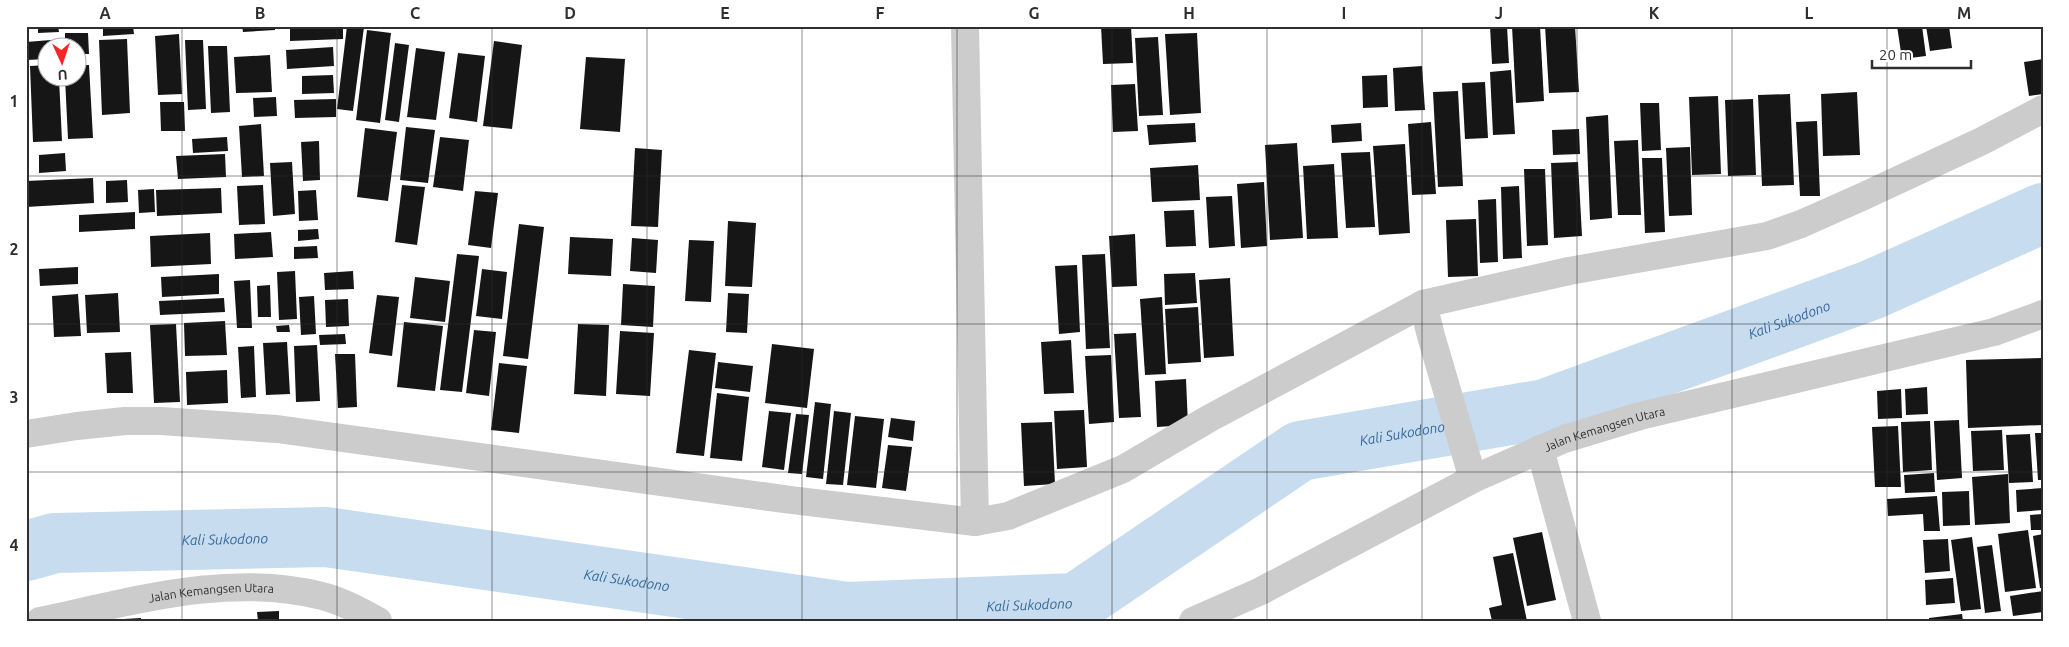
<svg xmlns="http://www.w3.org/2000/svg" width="2069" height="647" viewBox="0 0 2069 647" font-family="Ubuntu,sans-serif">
  <rect width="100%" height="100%" fill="#fff"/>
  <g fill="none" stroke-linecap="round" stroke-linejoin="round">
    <!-- river -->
    <path stroke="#c7dcef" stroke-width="60" id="s1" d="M 26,551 L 55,543 L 326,537 L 847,612 L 1076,603 L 1300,451 L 1545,409 L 1871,290 L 2043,213"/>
  </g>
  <!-- building -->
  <g fill="#161616">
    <path d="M 38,26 L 58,26 L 59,32 L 38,33 Z"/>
    <path d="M 103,26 L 133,26 L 134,34 L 103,36 Z"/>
    <path d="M 242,26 L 275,26 L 275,30 L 243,32 Z"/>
    <path d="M 290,26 L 343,26 L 343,39 L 290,41 Z"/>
    <path d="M 347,26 L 364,27 L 353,111 L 337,109 Z"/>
    <path d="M 1101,26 L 1131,26 L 1133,63 L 1103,64 Z"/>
    <path d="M 1490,26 L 1507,26 L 1509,63 L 1492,64 Z"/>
    <path d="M 1512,26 L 1540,26 L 1544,101 L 1516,103 Z"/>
    <path d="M 1545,26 L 1575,26 L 1579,92 L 1549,93 Z"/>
    <path d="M 1897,26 L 1922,26 L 1926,56 L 1902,59 Z"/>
    <path d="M 1926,26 L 1949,26 L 1952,48 L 1930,51 Z"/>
    <path d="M 367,30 L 391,33 L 380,123 L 356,120 Z"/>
    <path d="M 65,33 L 88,33 L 89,54 L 78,54 L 78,48 L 65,48 Z"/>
    <path d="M 1197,33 L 1201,113 L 1170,115 L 1165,34 Z"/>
    <path d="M 179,34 L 182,94 L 158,95 L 155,36 Z"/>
    <path d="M 1158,37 L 1163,115 L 1139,116 L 1135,38 Z"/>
    <path d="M 127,39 L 130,113 L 102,115 L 99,40 Z"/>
    <path d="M 51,40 L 52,48 L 48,48 L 48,59 L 26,60 L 26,42 Z"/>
    <path d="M 185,40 L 203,40 L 206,109 L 188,110 Z"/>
    <path d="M 494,41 L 522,45 L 512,129 L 483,126 Z"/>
    <path d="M 395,43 L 409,45 L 399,122 L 385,120 Z"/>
    <path d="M 208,46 L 227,46 L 230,112 L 211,113 Z"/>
    <path d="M 333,47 L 334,66 L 287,69 L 286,50 Z"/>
    <path d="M 416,48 L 445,52 L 436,120 L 407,117 Z"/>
    <path d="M 458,53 L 485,56 L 477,122 L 449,118 Z"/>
    <path d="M 270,55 L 272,92 L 236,93 L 234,57 Z"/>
    <path d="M 586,57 L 625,59 L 620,132 L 580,129 Z"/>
    <path d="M 2043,59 L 2043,94 L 2029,96 L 2024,62 Z"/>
    <path d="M 48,65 L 48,78 L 59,78 L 62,141 L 33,142 L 30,66 Z"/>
    <path d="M 78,65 L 89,65 L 93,138 L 68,139 L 65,78 L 78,78 Z"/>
    <path d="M 1422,66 L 1425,110 L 1395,111 L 1393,68 Z"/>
    <path d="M 1511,70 L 1515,134 L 1493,135 L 1490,72 Z"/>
    <path d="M 333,75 L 334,93 L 302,94 L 302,76 Z"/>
    <path d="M 1387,75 L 1388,107 L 1363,108 L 1362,76 Z"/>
    <path d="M 1485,82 L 1488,138 L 1465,139 L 1462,83 Z"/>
    <path d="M 1135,84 L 1138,131 L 1113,132 L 1111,85 Z"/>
    <path d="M 1458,91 L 1463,186 L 1438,187 L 1433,92 Z"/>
    <path d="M 1857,92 L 1860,155 L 1823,156 L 1821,94 Z"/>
    <path d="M 1790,94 L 1794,185 L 1762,186 L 1758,95 Z"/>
    <path d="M 1718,96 L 1721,174 L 1692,175 L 1689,97 Z"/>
    <path d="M 276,97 L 277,116 L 254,117 L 253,98 Z"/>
    <path d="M 336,99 L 336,117 L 295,118 L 294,100 Z"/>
    <path d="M 1753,99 L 1756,175 L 1728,176 L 1725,100 Z"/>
    <path d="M 160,102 L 184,102 L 185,131 L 161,131 Z"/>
    <path d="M 1640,103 L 1659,103 L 1661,150 L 1642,151 Z"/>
    <path d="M 1608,115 L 1612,218 L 1590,220 L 1586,117 Z"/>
    <path d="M 1817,121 L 1820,196 L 1800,196 L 1796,122 Z"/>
    <path d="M 1431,122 L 1436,194 L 1412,195 L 1408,124 Z"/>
    <path d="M 1195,123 L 1196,142 L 1149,145 L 1147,125 Z"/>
    <path d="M 1361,123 L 1362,141 L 1332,143 L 1331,125 Z"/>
    <path d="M 261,124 L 264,176 L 242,177 L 239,126 Z"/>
    <path d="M 406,127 L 435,130 L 428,183 L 400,180 Z"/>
    <path d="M 365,128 L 397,132 L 388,201 L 357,197 Z"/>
    <path d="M 1579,129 L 1580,154 L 1553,155 L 1552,130 Z"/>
    <path d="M 227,137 L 228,151 L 193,153 L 192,139 Z"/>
    <path d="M 440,137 L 469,140 L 463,191 L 433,187 Z"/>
    <path d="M 1638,140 L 1641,215 L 1618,215 L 1614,141 Z"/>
    <path d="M 319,141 L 320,180 L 303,181 L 301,142 Z"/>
    <path d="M 1297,143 L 1303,238 L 1270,240 L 1265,145 Z"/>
    <path d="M 1405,144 L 1410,233 L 1379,235 L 1373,146 Z"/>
    <path d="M 1690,147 L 1692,215 L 1669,216 L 1666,148 Z"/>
    <path d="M 635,148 L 662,150 L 658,227 L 631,226 Z"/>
    <path d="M 1370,152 L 1375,227 L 1346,228 L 1341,153 Z"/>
    <path d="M 65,153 L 66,171 L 39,173 L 39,155 Z"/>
    <path d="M 225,154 L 226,177 L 178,179 L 176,156 Z"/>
    <path d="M 1642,158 L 1662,158 L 1665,232 L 1645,233 Z"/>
    <path d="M 292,162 L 295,214 L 273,216 L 270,163 Z"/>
    <path d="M 1578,162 L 1582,236 L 1554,238 L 1551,163 Z"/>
    <path d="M 1334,164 L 1338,238 L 1307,239 L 1303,166 Z"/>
    <path d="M 1198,165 L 1200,200 L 1152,202 L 1150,168 Z"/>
    <path d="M 1524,169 L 1545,169 L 1548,245 L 1527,246 Z"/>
    <path d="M 93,178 L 94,203 L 26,207 L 26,181 Z"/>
    <path d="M 127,180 L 128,202 L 106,203 L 106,181 Z"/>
    <path d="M 1264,182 L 1267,246 L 1241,248 L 1237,184 Z"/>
    <path d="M 263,185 L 265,224 L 239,225 L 237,186 Z"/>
    <path d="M 402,185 L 425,187 L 417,245 L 395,242 Z"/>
    <path d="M 1519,186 L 1522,258 L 1503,259 L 1501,187 Z"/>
    <path d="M 221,188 L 222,213 L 157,216 L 156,190 Z"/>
    <path d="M 154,189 L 155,212 L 139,213 L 138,190 Z"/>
    <path d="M 316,190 L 318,220 L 299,221 L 298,191 Z"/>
    <path d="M 475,191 L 498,193 L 491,248 L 468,245 Z"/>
    <path d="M 1232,196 L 1235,246 L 1209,248 L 1206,197 Z"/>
    <path d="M 1496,199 L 1498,262 L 1480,263 L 1478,200 Z"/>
    <path d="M 1194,210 L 1196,246 L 1166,247 L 1164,211 Z"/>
    <path d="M 135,212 L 135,229 L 79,232 L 79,215 Z"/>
    <path d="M 1476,219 L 1478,276 L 1448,277 L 1446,220 Z"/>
    <path d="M 728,221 L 756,223 L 752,287 L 725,286 Z"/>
    <path d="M 519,224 L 544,227 L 528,359 L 503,356 Z"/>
    <path d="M 318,229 L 319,239 L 298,241 L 298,230 Z"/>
    <path d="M 271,232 L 273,257 L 235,259 L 234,234 Z"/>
    <path d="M 210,233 L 211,264 L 151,267 L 150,236 Z"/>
    <path d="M 1135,234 L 1137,286 L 1112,287 L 1109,236 Z"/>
    <path d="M 570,237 L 613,239 L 611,276 L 568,274 Z"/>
    <path d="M 632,238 L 658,240 L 656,273 L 630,271 Z"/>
    <path d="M 689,240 L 714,241 L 711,302 L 685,301 Z"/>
    <path d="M 317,246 L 318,258 L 294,259 L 294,247 Z"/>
    <path d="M 457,254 L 479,256 L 462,392 L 440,390 Z"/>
    <path d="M 1105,254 L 1110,348 L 1086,349 L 1082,255 Z"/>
    <path d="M 1077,265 L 1080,332 L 1059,334 L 1055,266 Z"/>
    <path d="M 78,267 L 78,284 L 40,286 L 39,269 Z"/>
    <path d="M 482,269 L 507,272 L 502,319 L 476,316 Z"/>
    <path d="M 295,271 L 297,319 L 279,320 L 277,272 Z"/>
    <path d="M 353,271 L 354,289 L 325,290 L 324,273 Z"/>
    <path d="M 1195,273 L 1197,303 L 1165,305 L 1164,274 Z"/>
    <path d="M 219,274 L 219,294 L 162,297 L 161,277 Z"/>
    <path d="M 415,277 L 450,281 L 445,322 L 410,318 Z"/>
    <path d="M 1230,278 L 1234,356 L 1204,358 L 1199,280 Z"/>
    <path d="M 250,280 L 252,328 L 237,328 L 234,281 Z"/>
    <path d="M 623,284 L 655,286 L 653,327 L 621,325 Z"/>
    <path d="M 270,285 L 271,317 L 258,317 L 257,286 Z"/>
    <path d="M 118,293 L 120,332 L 87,333 L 85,295 Z"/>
    <path d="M 728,293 L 749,294 L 747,333 L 726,332 Z"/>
    <path d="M 78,294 L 81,336 L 54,337 L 52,296 Z"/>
    <path d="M 377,295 L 399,297 L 392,356 L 369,353 Z"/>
    <path d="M 314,296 L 316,334 L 301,335 L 299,297 Z"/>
    <path d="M 1162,297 L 1166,374 L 1145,375 L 1140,299 Z"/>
    <path d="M 224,298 L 225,312 L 160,315 L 159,301 Z"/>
    <path d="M 348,299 L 349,326 L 326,327 L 325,300 Z"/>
    <path d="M 1198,307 L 1201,362 L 1168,364 L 1165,309 Z"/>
    <path d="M 225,321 L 227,355 L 185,356 L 184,323 Z"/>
    <path d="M 404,322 L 443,326 L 435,391 L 397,387 Z"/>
    <path d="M 176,324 L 180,402 L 154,403 L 150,325 Z"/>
    <path d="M 578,324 L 609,325 L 606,396 L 574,394 Z"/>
    <path d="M 289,325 L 290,332 L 277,332 L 276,326 Z"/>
    <path d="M 474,330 L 496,332 L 489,396 L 466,393 Z"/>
    <path d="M 620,331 L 654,333 L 650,396 L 616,394 Z"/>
    <path d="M 1136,333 L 1141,417 L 1119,418 L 1114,334 Z"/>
    <path d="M 345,334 L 346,344 L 320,345 L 319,335 Z"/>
    <path d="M 1071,340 L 1074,393 L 1044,394 L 1041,342 Z"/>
    <path d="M 287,342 L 290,394 L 266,395 L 263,343 Z"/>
    <path d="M 772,344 L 814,349 L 807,408 L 765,403 Z"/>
    <path d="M 317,345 L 320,401 L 296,402 L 294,346 Z"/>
    <path d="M 254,346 L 256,397 L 241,398 L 238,347 Z"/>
    <path d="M 689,350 L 716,353 L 704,456 L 676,453 Z"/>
    <path d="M 131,352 L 133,393 L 107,393 L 105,353 Z"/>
    <path d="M 335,354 L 355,354 L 357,407 L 338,408 Z"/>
    <path d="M 1111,355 L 1114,422 L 1089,424 L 1085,356 Z"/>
    <path d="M 2043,358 L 2043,425 L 1968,428 L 1966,360 Z"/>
    <path d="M 718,362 L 753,366 L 750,392 L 715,388 Z"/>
    <path d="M 499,363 L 527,366 L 519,433 L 491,430 Z"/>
    <path d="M 227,370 L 228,403 L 187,405 L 186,372 Z"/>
    <path d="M 1186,379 L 1188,425 L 1157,427 L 1155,381 Z"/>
    <path d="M 1927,387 L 1928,414 L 1906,415 L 1905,389 Z"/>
    <path d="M 1901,389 L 1902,418 L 1878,419 L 1877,391 Z"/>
    <path d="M 717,393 L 749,397 L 742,461 L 710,458 Z"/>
    <path d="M 815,402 L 831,404 L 823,479 L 806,477 Z"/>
    <path d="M 1084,410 L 1087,467 L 1057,469 L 1054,411 Z"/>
    <path d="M 769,411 L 791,413 L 784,470 L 762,467 Z"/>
    <path d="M 834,411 L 851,413 L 843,485 L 826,484 Z"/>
    <path d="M 796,414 L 809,415 L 802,474 L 788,473 Z"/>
    <path d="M 855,416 L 884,419 L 876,488 L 847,485 Z"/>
    <path d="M 891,418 L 915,421 L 913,441 L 888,437 Z"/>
    <path d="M 1959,420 L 1962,478 L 1937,480 L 1934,421 Z"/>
    <path d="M 1930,421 L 1932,470 L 1903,472 L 1901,422 Z"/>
    <path d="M 1052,422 L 1055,484 L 1024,486 L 1021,423 Z"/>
    <path d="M 1898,426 L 1901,487 L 1875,487 L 1872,427 Z"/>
    <path d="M 2002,430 L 2004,470 L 1973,471 L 1971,431 Z"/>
    <path d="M 2035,433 L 2043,433 L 2043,480 L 2038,480 Z"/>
    <path d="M 2030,434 L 2033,482 L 2009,483 L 2006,435 Z"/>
    <path d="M 888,445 L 912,447 L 906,491 L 882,488 Z"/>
    <path d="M 1934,473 L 1935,492 L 1905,493 L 1904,475 Z"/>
    <path d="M 2008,474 L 2010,523 L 1975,525 L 1972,477 Z"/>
    <path d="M 2043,488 L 2043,510 L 2017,512 L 2016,490 Z"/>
    <path d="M 1969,491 L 1970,525 L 1943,526 L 1942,492 Z"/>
    <path d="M 1937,496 L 1940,531 L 1924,531 L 1923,514 L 1888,516 L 1887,499 Z"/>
    <path d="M 2043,514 L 2043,530 L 2031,530 L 2030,515 Z"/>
    <path d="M 2028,530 L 2036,588 L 2005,592 L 1998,534 Z"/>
    <path d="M 1542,532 L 1556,600 L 1527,606 L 1513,538 Z"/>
    <path d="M 2043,534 L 2043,588 L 2040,588 L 2033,536 Z"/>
    <path d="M 1972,537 L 1981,609 L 1961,611 L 1951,540 Z"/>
    <path d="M 1948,539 L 1950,571 L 1925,573 L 1923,540 Z"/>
    <path d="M 1992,545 L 2001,611 L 1985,613 L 1977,547 Z"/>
    <path d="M 1513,553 L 1527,621 L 1492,621 L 1489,608 L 1502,605 L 1493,557 Z"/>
    <path d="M 1953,578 L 1955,603 L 1926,605 L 1925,580 Z"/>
    <path d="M 2043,591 L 2043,612 L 2013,616 L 2010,596 Z"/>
    <path d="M 279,611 L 279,621 L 258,621 L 257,612 Z"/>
    <path d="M 1962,614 L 1963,621 L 1929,621 L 1929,618 Z"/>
    <path d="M 141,618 L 141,621 L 124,621 L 124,619 Z"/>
  </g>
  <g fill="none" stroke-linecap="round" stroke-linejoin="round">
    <!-- minor -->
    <g stroke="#ccc" stroke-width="28">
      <path d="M 965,26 L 975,522"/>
      <path d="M 1423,304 L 1431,336 L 1473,479"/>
      <path d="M 26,434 L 77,426 L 125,421 L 161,421 L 277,429 L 791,500 L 975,522 L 1008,516 L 1123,469 L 1210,418 L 1423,304 L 1569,271 L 1767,236 L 1801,224 L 1864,196 L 1982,141 L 2043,109"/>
      <path d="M 1540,449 L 1587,621"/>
      <path id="s2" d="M 40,621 C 131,602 229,572 322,596 C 342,601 360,611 378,621"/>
      <path id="s3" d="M 1193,621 L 1261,591 L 1473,479 L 1564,439 L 1640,416 L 1994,332 L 2043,314"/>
    </g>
  </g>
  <!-- grid -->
  <path fill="none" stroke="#2f2f2f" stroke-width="1" stroke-opacity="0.55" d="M 182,26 L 182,621M 337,26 L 337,621M 492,26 L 492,621M 647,26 L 647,621M 802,26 L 802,621M 957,26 L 957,621M 1112,26 L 1112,621M 1267,26 L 1267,621M 1422,26 L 1422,621M 1577,26 L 1577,621M 1732,26 L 1732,621M 1887,26 L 1887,621M 26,176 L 2043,176M 26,324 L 2043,324M 26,472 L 2043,472"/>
  <g text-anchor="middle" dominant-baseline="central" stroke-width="5" stroke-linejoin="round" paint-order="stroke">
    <!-- street labels -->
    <g font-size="12" fill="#2f2f2f" stroke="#fff">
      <text stroke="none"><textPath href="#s3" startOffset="455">Jalan Kemangsen Utara</textPath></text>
      <text stroke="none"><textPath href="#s2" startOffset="174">Jalan Kemangsen Utara</textPath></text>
    </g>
    <!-- water labels -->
    <g font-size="14" font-style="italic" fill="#366999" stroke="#fff">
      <text stroke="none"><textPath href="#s1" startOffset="1836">Kali Sukodono</textPath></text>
      <text stroke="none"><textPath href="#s1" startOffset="1431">Kali Sukodono</textPath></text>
      <text stroke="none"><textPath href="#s1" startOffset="200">Kali Sukodono</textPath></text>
      <text stroke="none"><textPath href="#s1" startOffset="605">Kali Sukodono</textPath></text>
      <text stroke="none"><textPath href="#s1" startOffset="1010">Kali Sukodono</textPath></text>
    </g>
  </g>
  <!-- border -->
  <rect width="2069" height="647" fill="none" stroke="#ffffff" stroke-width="55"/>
  <!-- north arrow -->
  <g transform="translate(62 62) rotate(177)"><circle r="24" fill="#ffffff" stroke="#acacac"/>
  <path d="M0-4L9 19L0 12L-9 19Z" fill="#f42724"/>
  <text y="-8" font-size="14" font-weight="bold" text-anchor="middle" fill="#2f2f2f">U</text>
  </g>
  <!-- scale -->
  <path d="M1872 60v8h99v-8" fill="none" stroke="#2f2f2f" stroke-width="2.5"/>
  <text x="1879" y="60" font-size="15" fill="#2f2f2f" stroke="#ffffff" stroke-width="4" paint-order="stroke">20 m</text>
  <rect x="28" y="28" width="2014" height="592" fill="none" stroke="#2f2f2f" stroke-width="2"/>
  <g font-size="16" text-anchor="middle" font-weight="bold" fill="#2f2f2f">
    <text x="105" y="19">A</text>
    <text x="260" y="19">B</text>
    <text x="415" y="19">C</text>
    <text x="570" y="19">D</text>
    <text x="725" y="19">E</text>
    <text x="880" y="19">F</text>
    <text x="1034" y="19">G</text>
    <text x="1189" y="19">H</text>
    <text x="1344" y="19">I</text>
    <text x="1499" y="19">J</text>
    <text x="1654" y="19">K</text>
    <text x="1809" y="19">L</text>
    <text x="1964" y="19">M</text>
    <text x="14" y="107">1</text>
    <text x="14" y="255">2</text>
    <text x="14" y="403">3</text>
    <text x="14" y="551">4</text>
  </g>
</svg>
